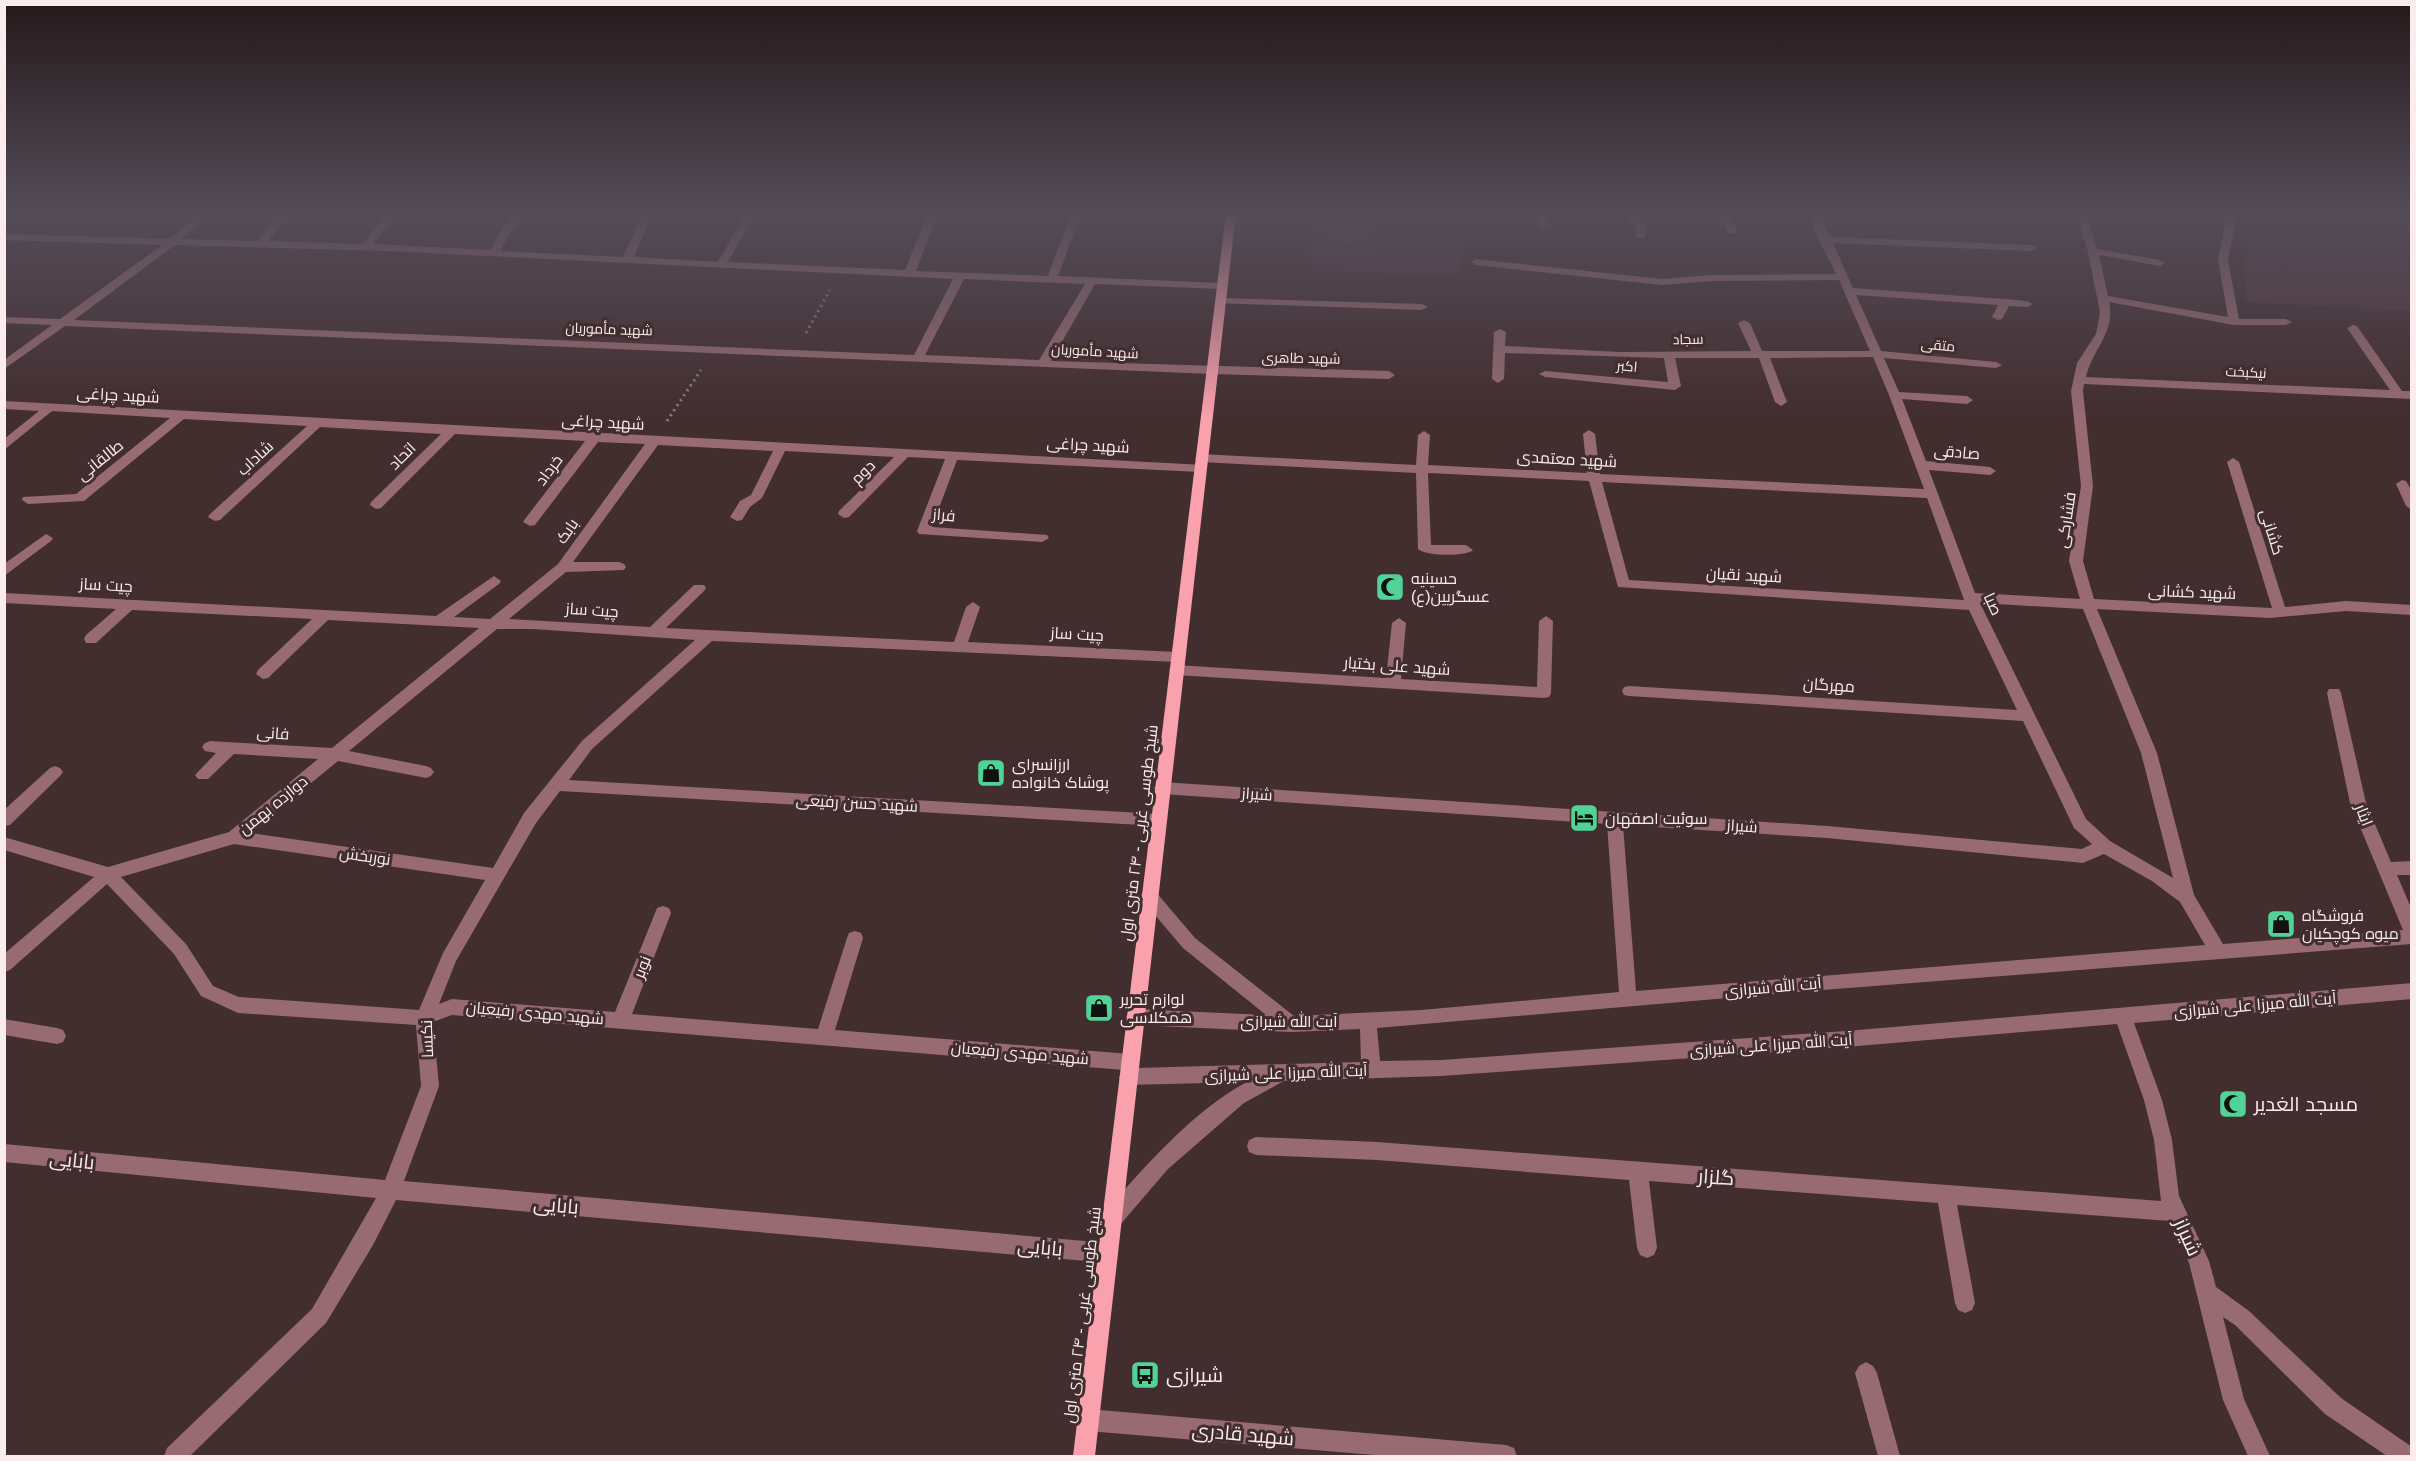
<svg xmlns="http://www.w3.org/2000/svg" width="2416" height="1461" viewBox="0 0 2416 1461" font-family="Helvetica,Cairo,sans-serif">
  <rect width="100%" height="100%" fill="#422d2f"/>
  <!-- built -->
  <g fill="#503438">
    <path d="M 1309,213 L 1473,213 L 1462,261 L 1456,275 L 1311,271 Z"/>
    <path d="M 2248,214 L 2411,242 L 2411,311 L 2245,302 Z"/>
  </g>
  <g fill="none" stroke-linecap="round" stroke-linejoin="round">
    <!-- path -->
    <g stroke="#907d7f" stroke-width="3" stroke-dasharray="2 4" stroke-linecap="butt">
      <path d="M 806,333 L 830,290"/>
      <path d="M 667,421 L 701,370"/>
    </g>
    <!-- minor -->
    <g fill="#976b71" fill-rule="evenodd">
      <path d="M 198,213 L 209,213 L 181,239 L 257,241 L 281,213 L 292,213 L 268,241 L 363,244 L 386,213 L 396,213 L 373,244 L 490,250 L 512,213 L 522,213 L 500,251 L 623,257 L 643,213 L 653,213 L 634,257 L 718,262 L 746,213 L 756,213 L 728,262 L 905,270 L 928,213 L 938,213 L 916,271 L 1048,276 L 1071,213 L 1081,213 L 1058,276 L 1222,283 L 1227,286 L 1222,289 L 1095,284 L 1051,361 L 1389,371 L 1395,375 L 1389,379 L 1212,374 L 65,326 L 4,369 L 4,360 L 52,325 L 4,323 L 4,317 L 60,319 L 162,245 L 4,240 L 4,234 L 170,239 ZM 175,245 L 388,251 L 953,279 L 914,355 L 74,320 ZM 964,279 L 1085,284 L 1039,360 L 925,355 Z"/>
      <path d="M 853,213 L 863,213 L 860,219 L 856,220 L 851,217 Z"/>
      <path d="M 1538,213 L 1548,213 L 1548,227 L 1540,227 Z"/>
      <path d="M 1626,213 L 1636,213 L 1636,219 L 1646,225 L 1644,239 L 1635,237 L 1636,226 L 1627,222 Z"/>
      <path d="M 1718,213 L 1728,213 L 1737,231 L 1736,233 L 1728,233 Z"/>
      <path d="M 1809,213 L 1819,213 L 1830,237 L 2032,245 L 2037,248 L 2032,251 L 1833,243 L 1853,288 L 2005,299 L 2027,301 L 2033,304 L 2027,307 L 2009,306 L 2002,319 L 1998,320 L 1992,317 L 1998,305 L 1856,295 L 1881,351 L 1996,362 L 2002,365 L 1996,368 L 1884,358 L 1899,392 L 1967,396 L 1973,400 L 1967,404 L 1902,399 L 1926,461 L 1990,467 L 1996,471 L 1990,475 L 1929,470 L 1975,593 L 2080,599 L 2069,561 L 2081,486 L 2071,391 L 2077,363 L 2096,334 L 2100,312 L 2087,248 L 2076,213 L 2086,213 L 2097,249 L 2160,260 L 2165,263 L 2160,266 L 2099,255 L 2108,296 L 2228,317 L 2218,260 L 2227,213 L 2237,213 L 2228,260 L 2239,319 L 2286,319 L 2292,322 L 2286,325 L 2234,325 L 2109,302 C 2116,332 2092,350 2086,377 L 2390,390 L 2347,328 L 2353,325 L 2357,326 L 2402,391 L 2412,391 L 2412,399 L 2084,384 L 2083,391 L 2093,486 L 2083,561 L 2094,599 L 2272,608 L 2227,462 L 2233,458 L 2239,462 L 2285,607 L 2346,601 L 2412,605 L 2412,615 L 2346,611 L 2270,618 L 2097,609 L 2157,753 L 2194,895 L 2223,944 L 2403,930 L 2350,803 L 2327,693 L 2329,689 L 2339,689 L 2341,693 L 2366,803 L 2391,862 L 2412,861 L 2412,875 L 2397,875 L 2412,910 L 2412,944 L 1810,991 L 1377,1028 L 1380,1061 L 1441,1060 L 1846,1031 L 2412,983 L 2412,999 L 2134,1023 L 2162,1100 L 2172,1140 L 2179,1196 L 2209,1261 L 2216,1287 L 2249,1311 L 2341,1398 L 2412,1447 L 2412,1456 L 2387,1456 L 2325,1414 L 2235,1325 L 2223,1317 L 2244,1399 L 2270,1456 L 2248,1456 L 2223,1400 L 2189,1263 L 2170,1221 L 1957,1205 L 1975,1303 L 1972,1310 L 1965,1313 L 1958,1310 L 1955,1303 L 1938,1203 L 1649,1181 L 1657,1248 L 1654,1255 L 1647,1258 L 1640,1255 L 1637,1248 L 1629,1180 L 1377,1160 L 1256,1155 L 1249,1152 L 1247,1146 L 1249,1140 L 1256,1137 L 1377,1142 L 2161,1201 L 2154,1140 L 2144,1100 L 2117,1024 L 1846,1047 L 1441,1076 L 1284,1081 L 1244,1103 L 1168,1169 L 1119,1226 L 1112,1229 L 1105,1226 L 1102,1219 L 1105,1212 C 1144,1167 1194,1110 1247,1082 L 1128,1085 L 1122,1083 L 1119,1077 L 1124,1070 L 452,1015 L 433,1022 L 439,1086 L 404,1181 L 1108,1243 L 1115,1246 L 1118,1253 L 1115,1260 L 1108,1263 L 396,1200 L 373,1245 L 326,1323 L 190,1456 L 164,1456 L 167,1448 L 312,1309 L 376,1198 L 4,1162 L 4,1144 L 385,1180 L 421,1086 L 416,1025 L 238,1013 L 201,996 L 174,954 L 107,884 L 10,970 L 4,972 L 4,954 L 94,877 L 4,850 L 4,837 L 108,867 L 229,832 L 318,759 L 234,754 L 208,779 L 198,779 L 195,775 L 216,753 L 205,751 L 202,747 L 205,743 L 210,741 L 332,748 L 479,628 L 328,620 L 268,678 L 263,679 L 256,674 L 258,670 L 312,619 L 132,610 L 96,643 L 86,643 L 84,639 L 86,635 L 116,609 L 4,603 L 4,593 L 436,616 L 494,576 L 501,581 L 499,584 L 454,617 L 490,619 L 558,564 L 645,444 L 598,442 L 535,525 L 530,526 L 523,522 L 525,519 L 585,441 L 455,434 L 381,508 L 376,509 L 370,505 L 371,502 L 441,434 L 320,427 L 220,520 L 215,521 L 208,517 L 210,514 L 307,426 L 184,419 L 84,501 L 28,504 L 22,500 L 23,497 L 76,494 L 170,418 L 52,411 L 4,450 L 4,439 L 39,411 L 4,409 L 4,401 L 1204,465 L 1206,468 L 1200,472 L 957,460 L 932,527 L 1047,535 L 1049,538 L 1042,542 L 919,534 L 917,531 L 945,459 L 908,457 L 849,517 L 844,518 L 838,514 L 839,511 L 894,457 L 785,451 L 762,498 L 750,507 L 742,520 L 737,521 L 730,517 L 740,501 L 751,495 L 773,451 L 658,445 L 573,562 L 619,562 L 624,564 L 626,567 L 624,570 L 566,572 L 509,619 L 650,627 L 694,585 L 704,585 L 706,588 L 704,591 L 666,628 L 954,642 L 966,607 L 973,602 L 980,607 L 968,642 L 1177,652 L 1184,657 L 1177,662 L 712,641 L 592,749 L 569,780 L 1158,814 L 1164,815 L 1166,820 L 1164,825 L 1158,826 L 560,791 L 536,823 L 456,961 L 439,1004 L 452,999 L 615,1012 L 655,913 L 657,908 L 663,906 L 669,908 L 671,913 L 632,1014 L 818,1029 L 847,938 L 849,933 L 855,931 L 861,933 L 863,938 L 835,1030 L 1130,1054 L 1136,1056 L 1139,1062 L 1135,1068 L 1361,1062 L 1360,1029 L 1291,1032 L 1135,1025 L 1129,1023 L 1126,1017 L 1129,1011 L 1135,1009 L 1266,1015 L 1183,948 L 1143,901 L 1141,896 L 1143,891 L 1149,889 L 1155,891 L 1195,938 L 1294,1016 L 1421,1010 L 1619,992 L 1607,824 L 1162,794 L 1157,792 L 1154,788 L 1157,784 L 1162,782 L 1827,826 L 2082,849 L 2092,844 L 2074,828 L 2023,721 L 1629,696 L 1624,695 L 1622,691 L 1624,687 L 1629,686 L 2017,710 L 1969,610 L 1618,587 L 1589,481 L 1428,473 L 1431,545 L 1466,545 L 1473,550 C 1466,557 1425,556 1418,549 L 1416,473 L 1201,462 L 1195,458 L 1201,454 L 1416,465 L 1418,435 L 1424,431 L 1430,435 L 1428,465 L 1587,473 L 1583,434 L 1589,430 L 1595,434 L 1600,474 L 1924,489 L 1889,395 L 1873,357 L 1770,358 L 1787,402 L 1781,406 L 1775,402 L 1759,358 L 1675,358 L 1681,386 L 1675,390 L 1545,377 L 1539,374 L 1545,371 L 1668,382 L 1664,358 L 1505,353 L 1504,379 L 1498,383 L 1492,379 L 1494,332 L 1500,329 L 1506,332 L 1505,346 L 1620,352 L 1751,351 L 1738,323 L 1744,320 L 1750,323 L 1762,351 L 1870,351 L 1839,280 L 1712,281 L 1662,285 L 1476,265 L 1471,262 L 1476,259 L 1662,279 L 1712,275 L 1836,274 L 1819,240 ZM 1602,482 L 1927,498 L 1964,600 L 1629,580 ZM 1980,603 L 2083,609 L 2141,753 L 2173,878 L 2110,841 L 2086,819 ZM 497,629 L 533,629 L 695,640 L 582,741 L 524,813 L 493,868 L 250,833 L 338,761 L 426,778 L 431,776 L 434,772 L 431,768 L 426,766 L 349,751 ZM 1623,825 L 1827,838 L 2083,863 L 2104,854 L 2152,881 L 2180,902 L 2205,945 L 1636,991 ZM 234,844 L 485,880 L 443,953 L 419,1010 L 239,997 L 213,986 L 186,944 L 121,877 Z"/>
      <path d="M 2388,213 L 2412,213 L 2412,219 Z"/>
      <path d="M 1220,298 L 1422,304 L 1428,307 L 1422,310 L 1216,303 L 1215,301 Z"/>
      <path d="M 2402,480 L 2406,481 L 2412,491 L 2412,510 L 2406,506 L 2396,484 Z"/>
      <path d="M 46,534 L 53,538 L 51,541 L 4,576 L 4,564 Z"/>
      <path d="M 1546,616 L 1553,621 L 1551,693 L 1549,697 L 1544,698 L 1176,675 L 1169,670 L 1176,665 L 1386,678 L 1392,623 L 1399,618 L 1406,623 L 1401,679 L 1537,687 L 1539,621 Z"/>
      <path d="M 55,766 L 60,768 L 63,772 L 60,776 L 10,825 L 4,826 L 4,810 L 50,768 Z"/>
      <path d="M 4,1019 L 57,1028 L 63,1030 L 66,1036 L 63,1042 L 57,1044 L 4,1035 Z"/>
      <path d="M 1866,1362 L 1873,1366 L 1877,1373 L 1900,1456 L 1878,1456 L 1855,1373 L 1859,1366 Z"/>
      <path d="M 1088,1409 L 1506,1445 L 1514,1448 L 1517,1456 L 1386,1456 L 1088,1431 L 1080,1428 L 1077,1420 L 1080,1412 Z"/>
    </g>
    <!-- major -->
    <path fill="#f9a1ad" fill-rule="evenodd" d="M 1226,213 L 1236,213 L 1095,1456 L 1073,1456 Z"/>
  </g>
  <!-- wall -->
  <path fill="#503c3f" d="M 1314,213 L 1379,213 L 1377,228 L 1371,254 L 1356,252 L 1356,260 L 1330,260 L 1330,252 L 1314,250 Z"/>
  <!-- shaded-wall -->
  <path fill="#413133" d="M 1379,213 L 1377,228 L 1371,254 L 1373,237 Z"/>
  <!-- building -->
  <path fill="#5d4649" stroke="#413133" stroke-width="1.5" d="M 1315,213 L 1378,213 L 1373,237 L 1358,236 L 1357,244 L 1332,243 L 1332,235 L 1316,234 Z"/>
  <!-- sky -->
  <linearGradient id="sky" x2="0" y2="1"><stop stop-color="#24191a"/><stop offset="0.51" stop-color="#544c58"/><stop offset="1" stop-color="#544c58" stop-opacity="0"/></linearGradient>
  <rect width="2416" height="418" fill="url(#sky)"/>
  <!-- icons -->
  <defs>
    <g id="mosque-square" transform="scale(1.5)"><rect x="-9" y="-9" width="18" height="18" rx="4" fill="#51d398" stroke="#422d2f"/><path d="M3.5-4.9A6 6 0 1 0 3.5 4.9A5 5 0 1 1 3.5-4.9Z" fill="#111"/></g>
    <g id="shop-square" transform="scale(1.5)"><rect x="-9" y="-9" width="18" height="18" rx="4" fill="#51d398" stroke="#422d2f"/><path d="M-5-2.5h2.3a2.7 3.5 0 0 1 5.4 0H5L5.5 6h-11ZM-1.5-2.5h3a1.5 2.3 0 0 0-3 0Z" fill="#111"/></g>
    <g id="hotel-square" transform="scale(1.5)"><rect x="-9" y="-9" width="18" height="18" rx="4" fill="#51d398" stroke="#422d2f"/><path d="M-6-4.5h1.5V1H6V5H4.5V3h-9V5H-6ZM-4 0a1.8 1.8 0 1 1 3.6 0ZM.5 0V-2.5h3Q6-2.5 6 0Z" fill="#111"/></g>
    <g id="bus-square" transform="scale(1.5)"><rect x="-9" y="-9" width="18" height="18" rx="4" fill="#51d398" stroke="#422d2f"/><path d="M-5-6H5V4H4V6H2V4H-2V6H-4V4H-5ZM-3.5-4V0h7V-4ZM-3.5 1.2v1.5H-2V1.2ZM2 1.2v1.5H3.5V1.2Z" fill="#111"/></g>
  </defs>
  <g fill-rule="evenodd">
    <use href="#mosque-square" x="1390" y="587"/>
    <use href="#shop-square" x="991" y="773"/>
    <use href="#hotel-square" x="1584" y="818"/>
    <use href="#shop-square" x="2281" y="924"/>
    <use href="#shop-square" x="1099" y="1008"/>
    <use href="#mosque-square" x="2233" y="1104"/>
    <use href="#bus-square" x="1145" y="1375"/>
  </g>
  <g text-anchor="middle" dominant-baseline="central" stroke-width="6" stroke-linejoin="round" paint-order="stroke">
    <!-- far-street labels -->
    <g font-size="14" fill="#fbeced" stroke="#422d2f">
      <text transform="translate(609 329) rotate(2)">شهید مأموریان</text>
      <text transform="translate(1688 339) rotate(-1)">سجاد</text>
      <text transform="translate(1938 345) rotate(5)">متقی</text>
      <text transform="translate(1095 351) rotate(3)">شهید مأموریان</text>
      <text transform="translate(1301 358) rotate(1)">شهید طاهری</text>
      <text transform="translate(1627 366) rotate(5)">اکبر</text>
      <text transform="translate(2246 372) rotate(3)">نیکبخت</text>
    </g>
    <!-- street labels -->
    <g font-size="16" fill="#fbeced" stroke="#422d2f">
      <text transform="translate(118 395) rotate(3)">شهید چراغی</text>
      <text transform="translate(603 422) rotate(3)">شهید چراغی</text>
      <text transform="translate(1088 445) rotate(3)">شهید چراغی</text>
      <text transform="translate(1957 452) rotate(5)">صادقی</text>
      <text transform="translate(402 456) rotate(-45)">اتحاد</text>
      <text transform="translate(255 458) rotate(-43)">شاداب</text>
      <text transform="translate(1567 459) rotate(3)">شهید معتمدی</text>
      <text transform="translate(100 460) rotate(-39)">طالقانی</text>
      <text transform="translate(549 470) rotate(-53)">خرداد</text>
      <text transform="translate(863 472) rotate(-45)">دوم</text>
      <text transform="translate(944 515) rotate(5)">فراز</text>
      <text transform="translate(2066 520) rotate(-81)">فشارکی</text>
      <text transform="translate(567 531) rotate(-55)">بابک</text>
      <text transform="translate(2272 532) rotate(73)">کشانی</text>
      <text transform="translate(1744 575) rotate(3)">شهید نقیان</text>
      <text transform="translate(106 585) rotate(3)">چیت ساز</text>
      <text transform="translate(2192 592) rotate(2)">شهید کشانی</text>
      <text transform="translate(1993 604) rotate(65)">صبا</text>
      <text transform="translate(592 610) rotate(4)">چیت ساز</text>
      <text transform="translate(1077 634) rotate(3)">چیت ساز</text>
      <text transform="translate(1397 666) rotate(4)">شهید علی بختیار</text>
      <text transform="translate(1829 685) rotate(4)">مهرگان</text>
      <text transform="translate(273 733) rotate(4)">فانی</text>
      <text transform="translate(1257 794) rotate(4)">شیراز</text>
      <text transform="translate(857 803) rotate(3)">شهید حسن رفیعی</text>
      <text transform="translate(273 805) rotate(-39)">دوازده بهمن</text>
      <text transform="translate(2364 815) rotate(69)">ایثار</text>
      <text transform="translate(1742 826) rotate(4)">شیراز</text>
      <text transform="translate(1139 833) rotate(-83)">شیخ طوسی غربی - ۲۴ متری اول</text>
      <text transform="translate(365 856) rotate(8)">نوربخش</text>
      <text transform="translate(642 967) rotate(-69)">نوبر</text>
      <text transform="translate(1773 987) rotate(-5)">آیت الله شیرازی</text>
      <text transform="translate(2255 1005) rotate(-5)">آیت الله میرزا علی شیرازی</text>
      <text transform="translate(535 1013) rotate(5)">شهید مهدی رفیعیان</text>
      <text x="1289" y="1021">آیت الله شیرازی</text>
      <text transform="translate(427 1039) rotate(-92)">نکیسا</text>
      <text transform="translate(1771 1045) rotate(-4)">آیت الله میرزا علی شیرازی</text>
      <text transform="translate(1020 1053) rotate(5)">شهید مهدی رفیعیان</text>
      <text transform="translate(1286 1073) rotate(-2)">آیت الله میرزا علی شیرازی</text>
      <text transform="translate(1082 1315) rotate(-83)">شیخ طوسی غربی - ۲۴ متری اول</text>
    </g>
    <!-- poi labels -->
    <g font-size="16" fill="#fbeced" stroke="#422d2f" text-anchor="start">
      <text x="1411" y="578">حسینیه<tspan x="1411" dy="18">عسگریین(ع)</tspan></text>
      <text x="1012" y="764">ارزانسرای<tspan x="1012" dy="18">پوشاک خانواده</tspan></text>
      <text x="1605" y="818">سوئیت اصفهان</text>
      <text x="2302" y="915">فروشگاه<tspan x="2302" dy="18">میوه کوچکیان</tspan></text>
      <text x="1120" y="999">لوازم تحریر<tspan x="1120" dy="18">همکلاسی</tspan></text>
    </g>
    <!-- near-poi labels -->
    <g font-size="20" fill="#fbeced" stroke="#422d2f" text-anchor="start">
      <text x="2254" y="1104">مسجد الغدیر</text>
      <text x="1166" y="1375">شیرازی</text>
    </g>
    <!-- near-street labels -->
    <g font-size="20" fill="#fbeced" stroke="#422d2f">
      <text transform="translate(72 1160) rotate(6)">بابایی</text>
      <text transform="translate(1716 1177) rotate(4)">گلزار</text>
      <text transform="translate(556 1205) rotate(5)">بابایی</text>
      <text transform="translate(2188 1237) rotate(66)">شیراز</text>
      <text transform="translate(1040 1247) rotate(5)">بابایی</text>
      <text transform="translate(1243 1434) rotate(5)">شهید قادری</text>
    </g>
  </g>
  <!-- border -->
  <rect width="2416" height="1461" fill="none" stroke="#fbeced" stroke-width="12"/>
</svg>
